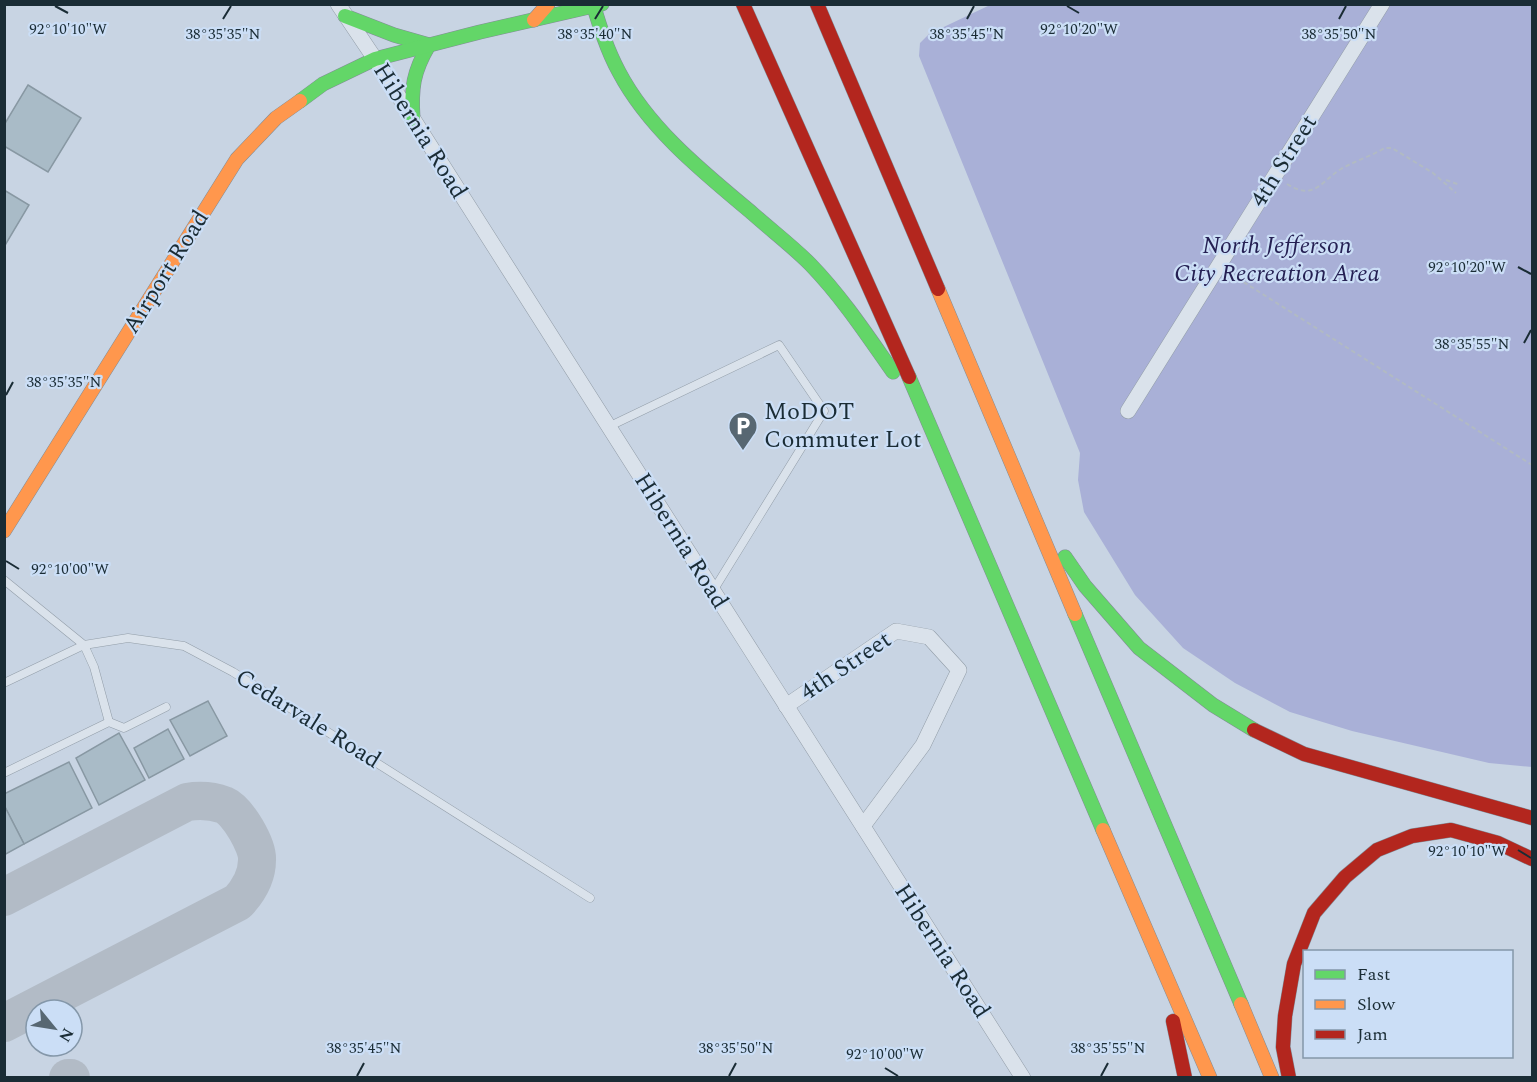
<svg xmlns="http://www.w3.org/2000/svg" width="1537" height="1082" viewBox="0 0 1537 1082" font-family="Spectral,serif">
  <rect width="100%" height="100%" fill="#c8d4e3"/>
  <!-- green -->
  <path fill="#a9b0d7" d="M 990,5 L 1532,5 L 1532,767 L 1489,763 L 1352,731 L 1290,712 L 1235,683 L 1183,648 L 1135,595 L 1084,512 L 1078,480 L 1080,453 L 919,56 L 920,43 L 929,34 Z"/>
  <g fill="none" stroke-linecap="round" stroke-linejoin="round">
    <!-- taxiway -->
    <g stroke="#b2bbc6" stroke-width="38">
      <path d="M 4,897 L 187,802 C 199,800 213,801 224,805 C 238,811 258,846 257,860 C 257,877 249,890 238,902 L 4,1023"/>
      <path d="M 68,1078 L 71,1078"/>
    </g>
  </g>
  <!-- building -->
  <g fill="#a9bbc7" stroke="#8898a3" stroke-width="1.5">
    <path d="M 28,85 L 81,118 L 48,172 L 4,146 L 4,125 Z"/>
    <path d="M 4,190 L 29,205 L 4,247 Z"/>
    <path d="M 208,701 L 227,736 L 190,756 L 170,720 Z"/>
    <path d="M 168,729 L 184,759 L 149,778 L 134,748 Z"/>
    <path d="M 119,733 L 145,780 L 99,805 L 76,758 Z"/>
    <path d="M 69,762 L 92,808 L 24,844 L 4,805 L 4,794 Z"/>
    <path d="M 4,805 L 24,844 L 4,855 Z"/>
  </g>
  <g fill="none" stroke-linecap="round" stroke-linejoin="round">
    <!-- lane casing -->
    <g stroke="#929da8" stroke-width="9">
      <g id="lane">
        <path d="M 608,427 L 779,345 L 824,411 L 713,591"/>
        <path d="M 4,580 L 84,645 L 94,667 L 109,722"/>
        <path d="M 4,683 L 84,645 L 128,638 L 184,646 L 233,672 L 590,898"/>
        <path d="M 4,773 L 109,722 L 124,728 L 166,707"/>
      </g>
    </g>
    <!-- street casing -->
    <g stroke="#929da8" stroke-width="16">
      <g id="street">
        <path d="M 338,4 L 375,59 L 1023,1078"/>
        <path d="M 1128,411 L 1382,4"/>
        <path d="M 786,706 L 896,631 L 929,637 L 959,670 L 923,745 L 863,826"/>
      </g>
    </g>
    <!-- fast casing -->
    <g stroke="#828d97" stroke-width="15">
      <g id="fast">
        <path d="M 593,4 C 600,27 607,50 619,72 C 649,129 703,172 752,213 C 771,230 792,246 810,264 C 842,297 867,335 893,372"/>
        <path d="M 345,16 L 394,35 L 429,45 C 413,72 411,88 413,119"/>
        <path d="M 300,101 L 323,84 L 375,59 L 480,32 L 602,4"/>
        <path d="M 909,377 L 1103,830"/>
        <path d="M 1065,557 L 1085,586 L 1139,648 L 1213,705 L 1254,730"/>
        <path d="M 1075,614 L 1241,1004"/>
      </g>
    </g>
    <!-- slow casing -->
    <g stroke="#828d97" stroke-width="15">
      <g id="slow">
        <path d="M 534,20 L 548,4"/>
        <path d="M 938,289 L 1075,614"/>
        <path d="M 4,531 L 237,159 L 276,118 L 300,101"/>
        <path d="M 1103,830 L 1210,1078"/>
        <path d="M 1241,1004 L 1272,1078"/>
      </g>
    </g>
    <!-- jam casing -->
    <g stroke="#828d97" stroke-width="15">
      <g id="jam">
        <path d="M 743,4 L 909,377"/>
        <path d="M 817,4 L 938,289"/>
        <path d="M 1254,730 L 1304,754 L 1532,818"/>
        <path d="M 1173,1021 L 1185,1078"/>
        <path d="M 1289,1078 L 1283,1047 L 1285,1016 L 1294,964 L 1314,913 L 1345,877 L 1377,850 L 1412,836 L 1451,830 L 1498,843 L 1532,859"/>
      </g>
    </g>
    <!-- path -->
    <g stroke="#b1bac3" stroke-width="2" stroke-dasharray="4.5 3" stroke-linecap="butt">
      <path d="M 1446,180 L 1460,185"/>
      <path d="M 1287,184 C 1315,201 1320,182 1341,169 C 1355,161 1371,156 1385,148 L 1392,148 L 1433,173 L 1456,193"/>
      <path d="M 1231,274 L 1532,465"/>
    </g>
    <!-- lane -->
    <use href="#lane" stroke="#dae2eb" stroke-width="8"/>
    <!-- street -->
    <use href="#street" stroke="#dae2eb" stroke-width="15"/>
    <!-- fast -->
    <use href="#fast" stroke="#63d668" stroke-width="14"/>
    <!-- slow -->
    <use href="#slow" stroke="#ff974d" stroke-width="14"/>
    <!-- jam -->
    <use href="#jam" stroke="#b3261e" stroke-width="14"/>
  </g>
  <!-- ticks -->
  <path fill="none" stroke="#1a2c35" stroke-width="2" d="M 55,6 L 68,13M 1067,6 L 1079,13M 223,19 L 231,6M 595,19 L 603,6M 967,19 L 974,6M 1339,19 L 1346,6M 1518,267 L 1531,274M 1524,343 L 1531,330M 6,395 L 13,382M 6,561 L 19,569M 1518,850 L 1531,858M 885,1068 L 898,1076M 357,1076 L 364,1063M 729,1076 L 736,1063M 1101,1076 L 1108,1063"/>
  <!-- icons -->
  <defs>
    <g id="parking-pin" transform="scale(1.5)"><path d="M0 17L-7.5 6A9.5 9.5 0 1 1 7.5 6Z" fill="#576772" stroke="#cbdef6"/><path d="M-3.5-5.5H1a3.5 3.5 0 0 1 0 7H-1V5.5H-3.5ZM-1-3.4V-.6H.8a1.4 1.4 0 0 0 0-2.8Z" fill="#fff"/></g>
  </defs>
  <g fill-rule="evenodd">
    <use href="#parking-pin" x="743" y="426"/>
  </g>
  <g text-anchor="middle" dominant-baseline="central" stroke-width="4.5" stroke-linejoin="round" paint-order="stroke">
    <!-- street labels -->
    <g font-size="24" fill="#1a2c35" stroke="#cbdef6">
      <text transform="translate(420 131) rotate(58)">Hibernia Road</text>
      <text transform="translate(1284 161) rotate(-58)">4th Street</text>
      <text transform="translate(166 272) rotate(-58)">Airport Road</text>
      <text transform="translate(681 541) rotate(58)">Hibernia Road</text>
      <text transform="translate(846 666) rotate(-34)">4th Street</text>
      <text transform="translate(308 719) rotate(32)">Cedarvale Road</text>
      <text transform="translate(942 951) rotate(57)">Hibernia Road</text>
    </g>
    <!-- park labels -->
    <g font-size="24" font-style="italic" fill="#252053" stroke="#cbdef6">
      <text x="1277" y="246">North Jefferson<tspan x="1277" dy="28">City Recreation Area</tspan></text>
    </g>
    <!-- poi labels -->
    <g font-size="24" fill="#1a2c35" stroke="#cbdef6" text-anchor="start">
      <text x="764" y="412">MoDOT<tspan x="764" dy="28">Commuter Lot</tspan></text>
    </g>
  </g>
  <g font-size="15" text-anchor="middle" fill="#1a2c35" stroke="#cbdef6" stroke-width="4.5" stroke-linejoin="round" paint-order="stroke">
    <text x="68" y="34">92°10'10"W</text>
    <text x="1079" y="34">92°10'20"W</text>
    <text x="223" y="39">38°35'35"N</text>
    <text x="595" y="39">38°35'40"N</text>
    <text x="967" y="39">38°35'45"N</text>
    <text x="1339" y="39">38°35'50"N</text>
    <text x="1467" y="272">92°10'20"W</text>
    <text x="1472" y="349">38°35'55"N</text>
    <text x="64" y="387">38°35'35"N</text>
    <text x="70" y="574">92°10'00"W</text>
    <text x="1467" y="856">92°10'10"W</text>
    <text x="364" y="1053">38°35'45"N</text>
    <text x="736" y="1053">38°35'50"N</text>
    <text x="1108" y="1053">38°35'55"N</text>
    <text x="885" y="1059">92°10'00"W</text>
  </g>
  <!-- border -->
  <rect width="1537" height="1082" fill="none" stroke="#1a2c35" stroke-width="12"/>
  <!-- legend -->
  <rect x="1303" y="950" width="210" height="108" fill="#cbdef6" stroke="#8497a9" stroke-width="1.5"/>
  <rect x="1315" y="970" width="30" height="9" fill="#63d668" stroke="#8497a9" stroke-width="1.5"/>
  <text x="1357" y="980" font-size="18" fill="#1a2c35">Fast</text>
  <rect x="1315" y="1000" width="30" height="9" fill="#ff974d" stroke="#8497a9" stroke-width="1.5"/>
  <text x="1357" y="1010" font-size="18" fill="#1a2c35">Slow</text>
  <rect x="1315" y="1030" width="30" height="9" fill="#b3261e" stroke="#8497a9" stroke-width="1.5"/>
  <text x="1357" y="1040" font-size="18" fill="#1a2c35">Jam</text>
  <!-- north arrow -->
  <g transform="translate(54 1028) rotate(120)"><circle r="28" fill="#cbdef6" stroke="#8497a9" stroke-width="1.5"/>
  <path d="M0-4.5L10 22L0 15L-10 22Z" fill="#576772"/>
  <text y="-9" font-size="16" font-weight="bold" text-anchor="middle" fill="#1a2c35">N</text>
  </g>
</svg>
